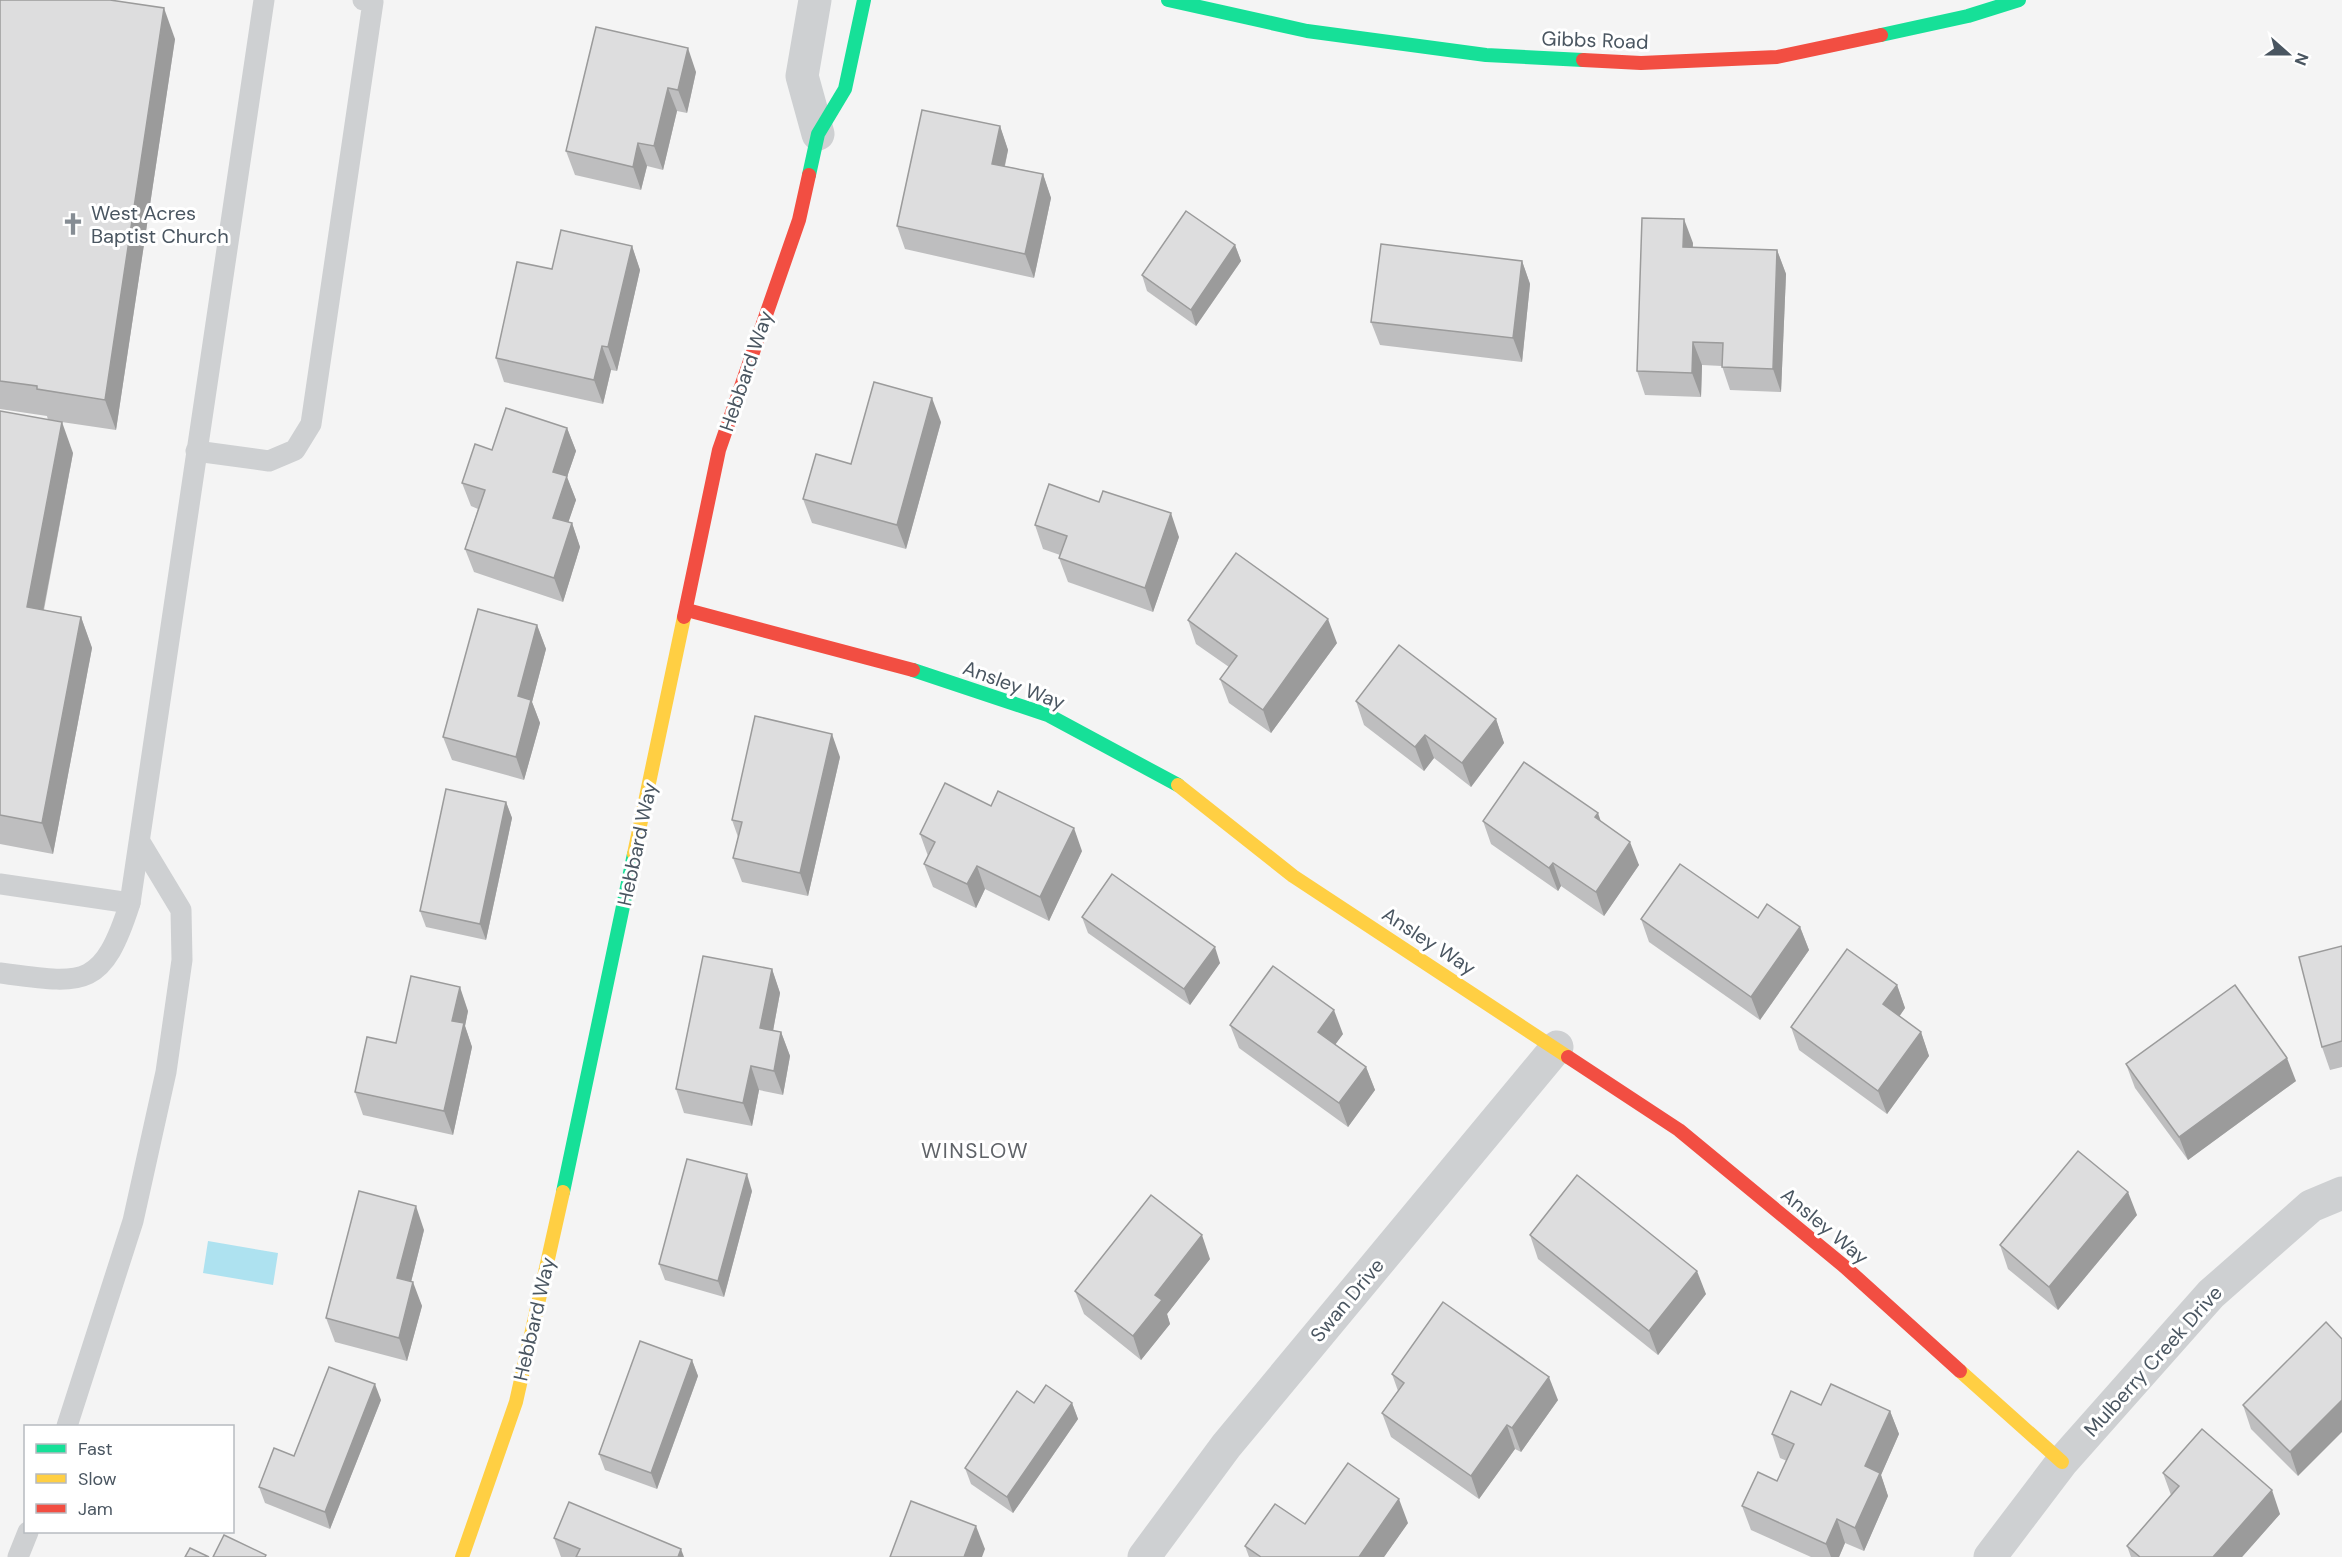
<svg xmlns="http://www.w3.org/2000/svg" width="2342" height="1557" viewBox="0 0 2342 1557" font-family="'DM Sans',sans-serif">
  <rect width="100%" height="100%" fill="#f4f4f4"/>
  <!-- water -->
  <path fill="#aee2f0" d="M 208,1241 L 278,1253 L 273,1285 L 203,1273 Z"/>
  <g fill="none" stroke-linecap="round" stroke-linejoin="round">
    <!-- lane -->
    <g stroke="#ced0d2" stroke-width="21">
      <path d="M 196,451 L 269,461 L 295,450 L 311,424 L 373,2 L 363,0"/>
      <path d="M 0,884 L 130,903"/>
      <path d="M 0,973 C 84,984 102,990 130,903 L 264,0"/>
      <path d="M 67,1426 L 133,1221 L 166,1072 L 182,960 L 181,910 L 140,842"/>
      <path d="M 18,1557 L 28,1532"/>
    </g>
    <!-- street -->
    <g stroke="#ced0d2" stroke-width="33">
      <path d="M 815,0 L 802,76 L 818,134"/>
      <path d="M 1144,1557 L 1226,1446 L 1557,1047"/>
      <path d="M 1990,1557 L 2062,1462 L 2211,1294 L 2311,1206 L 2342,1193"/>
    </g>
    <!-- fast -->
    <g stroke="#16e098" stroke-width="14">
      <path d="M 1168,0 L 1307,31 L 1486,55 L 1583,60"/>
      <path d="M 1881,35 L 1968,16 L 2019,0"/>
      <path d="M 809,175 L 818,134 L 845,89 L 864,0"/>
      <path d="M 913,670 L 1048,715 L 1178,785"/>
      <path d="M 563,1192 L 634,854"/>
    </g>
    <!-- slow -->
    <g stroke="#ffcf43" stroke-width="14">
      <path d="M 1178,785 L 1293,876 L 1568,1057"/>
      <path d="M 634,854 L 684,617"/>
      <path d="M 1960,1371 L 2062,1462"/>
      <path d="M 462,1557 L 516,1402 L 563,1192"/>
    </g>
    <!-- jam -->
    <g stroke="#f24e42" stroke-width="14">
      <path d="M 1583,60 L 1641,63 L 1777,57 L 1881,35"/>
      <path d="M 687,610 L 913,670"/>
      <path d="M 684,617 L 719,450 L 799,220 L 809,175"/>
      <path d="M 1568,1057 L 1679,1130 L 1845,1267 L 1960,1371"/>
    </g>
  </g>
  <!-- wall -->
  <g fill="#bebebf">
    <path d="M 0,0 L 175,39 L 116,430 L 48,420 L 47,416 L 0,409 Z"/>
    <path d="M 596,27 L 696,72 L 687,113 L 677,111 L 663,170 L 647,166 L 641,190 L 575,175 L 566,151 Z"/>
    <path d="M 1000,126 L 1008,150 L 1005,166 L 1043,174 L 1051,198 L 1034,278 L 905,249 L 897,226 Z"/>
    <path d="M 1693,243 L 1692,247 L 1777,250 L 1786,274 L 1781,392 L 1730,390 L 1722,366 L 1702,365 L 1701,397 L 1645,395 L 1637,371 Z"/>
    <path d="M 1235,245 L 1241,261 L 1196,326 L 1147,291 L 1142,275 Z"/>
    <path d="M 632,246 L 640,270 L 617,371 L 611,370 L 603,404 L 504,382 L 496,358 L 552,269 Z"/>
    <path d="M 1522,261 L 1530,284 L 1522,362 L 1380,345 L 1371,322 Z"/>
    <path d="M 0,411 L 73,453 L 44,610 L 81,617 L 92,648 L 53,854 L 0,844 Z"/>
    <path d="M 941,422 L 906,549 L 812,523 L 803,499 L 851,464 Z"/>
    <path d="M 567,428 L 576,451 L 567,477 L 576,500 L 568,522 L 572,523 L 580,547 L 563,602 L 474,572 L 465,549 L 478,509 L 471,506 L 462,483 L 492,450 Z"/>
    <path d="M 1035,525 L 1179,537 L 1153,612 L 1068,582 L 1059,558 L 1060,555 L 1043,549 Z"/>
    <path d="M 1188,620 L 1337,643 L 1271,733 L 1229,703 L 1220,679 L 1229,667 L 1196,644 Z"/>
    <path d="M 537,625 L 546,649 L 532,702 L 540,723 L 524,780 L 452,760 L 443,737 Z"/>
    <path d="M 1356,701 L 1496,719 L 1504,743 L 1471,787 L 1434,758 L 1424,771 L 1364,725 Z"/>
    <path d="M 840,757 L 808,896 L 742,882 L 733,858 L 738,837 L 732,820 Z"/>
    <path d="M 506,802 L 512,818 L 486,940 L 426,927 L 420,911 Z"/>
    <path d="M 1483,821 L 1601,821 L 1639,865 L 1604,916 L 1561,886 L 1558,891 L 1491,844 Z"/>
    <path d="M 920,834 L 1082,851 L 1049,921 L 985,889 L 976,908 L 933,887 L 924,864 L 928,856 Z"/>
    <path d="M 1082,917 L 1220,963 L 1190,1005 L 1088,933 Z"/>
    <path d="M 1758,918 L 1800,927 L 1809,950 L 1760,1020 L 1649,942 L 1641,919 Z"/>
    <path d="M 2342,946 L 2342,1067 L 2330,1070 L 2322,1047 Z"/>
    <path d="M 772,969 L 780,993 L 773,1031 L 781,1032 L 790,1056 L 783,1095 L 759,1090 L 752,1126 L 684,1113 L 676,1089 Z"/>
    <path d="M 1897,985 L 1905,1008 L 1899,1017 L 1921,1032 L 1929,1056 L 1887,1114 L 1799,1050 L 1791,1027 Z"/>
    <path d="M 468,1011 L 465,1026 L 472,1047 L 453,1135 L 363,1115 L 355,1092 L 396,1043 Z"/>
    <path d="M 1230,1025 L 1343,1034 L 1335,1044 L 1366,1067 L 1375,1090 L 1348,1127 L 1239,1048 Z"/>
    <path d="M 2126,1064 L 2296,1081 L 2188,1160 L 2135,1088 Z"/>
    <path d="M 752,1191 L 724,1297 L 665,1280 L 659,1264 Z"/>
    <path d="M 2137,1215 L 2058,1310 L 2008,1269 L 2000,1245 Z"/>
    <path d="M 424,1230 L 411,1282 L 422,1306 L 407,1361 L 335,1342 L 326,1318 Z"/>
    <path d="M 1530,1235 L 1706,1294 L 1658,1355 L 1538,1259 Z"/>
    <path d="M 1210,1259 L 1167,1314 L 1170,1324 L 1141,1360 L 1084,1314 L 1075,1291 Z"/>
    <path d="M 2326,1322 L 2298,1476 L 2251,1429 L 2243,1405 Z"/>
    <path d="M 692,1360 L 698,1376 L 657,1489 L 605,1470 L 599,1454 Z"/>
    <path d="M 1392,1374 L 1558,1400 L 1521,1452 L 1515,1449 L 1479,1499 L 1391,1437 L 1382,1413 L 1398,1391 Z"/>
    <path d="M 381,1400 L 330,1529 L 265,1503 L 259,1487 L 294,1456 Z"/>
    <path d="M 1072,1403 L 1078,1419 L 1013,1513 L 971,1484 L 965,1468 Z"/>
    <path d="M 1821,1405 L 1890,1411 L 1899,1434 L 1881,1475 L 1888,1496 L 1864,1551 L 1845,1543 L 1839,1557 L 1811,1557 L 1751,1530 L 1742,1506 L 1777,1481 L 1787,1461 L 1780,1458 L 1772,1434 Z"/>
    <path d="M 2163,1473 L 2280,1514 L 2242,1557 L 2131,1557 L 2127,1546 L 2171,1495 Z"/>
    <path d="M 1408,1523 L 1384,1557 L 1249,1557 L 1245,1546 Z"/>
    <path d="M 554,1538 L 684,1557 L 561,1557 Z"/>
  </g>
  <!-- shaded-wall -->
  <g fill="#9b9b9b">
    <path d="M 164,8 L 175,39 L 116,430 L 105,400 Z"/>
    <path d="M 688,48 L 696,72 L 687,113 L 678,90 Z"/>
    <path d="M 668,88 L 677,111 L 663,170 L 654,146 Z"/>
    <path d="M 1000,126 L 1008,150 L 1000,187 L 992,164 Z"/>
    <path d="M 638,143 L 647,166 L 641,190 L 633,167 Z"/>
    <path d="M 1043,174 L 1051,198 L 1034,278 L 1025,254 Z"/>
    <path d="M 1684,219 L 1693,243 L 1692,270 L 1683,247 Z"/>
    <path d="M 1235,245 L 1241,261 L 1196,326 L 1191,310 Z"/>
    <path d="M 632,246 L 640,270 L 617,371 L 608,347 Z"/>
    <path d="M 1777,250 L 1786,274 L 1781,392 L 1773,369 Z"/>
    <path d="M 1522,261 L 1530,284 L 1522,362 L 1513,338 Z"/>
    <path d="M 1693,342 L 1702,365 L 1701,397 L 1692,373 Z"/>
    <path d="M 602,346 L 611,370 L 603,404 L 594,380 Z"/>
    <path d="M 932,398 L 941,422 L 906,549 L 897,525 Z"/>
    <path d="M 62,422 L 73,453 L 38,638 L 27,607 Z"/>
    <path d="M 567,428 L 576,451 L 567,477 L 576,500 L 562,541 L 553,518 L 553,472 Z"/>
    <path d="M 1171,513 L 1179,537 L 1153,612 L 1145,588 Z"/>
    <path d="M 572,523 L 580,547 L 563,602 L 554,578 Z"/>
    <path d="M 81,617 L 92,648 L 53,854 L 42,823 Z"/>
    <path d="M 1328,619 L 1337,643 L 1271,733 L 1263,710 Z"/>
    <path d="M 537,625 L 546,649 L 532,702 L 540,723 L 524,780 L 516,757 L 518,696 Z"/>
    <path d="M 1496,719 L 1504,743 L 1471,787 L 1462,763 Z"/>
    <path d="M 832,734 L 840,757 L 808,896 L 800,873 Z"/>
    <path d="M 1425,735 L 1434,758 L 1424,771 L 1415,747 Z"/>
    <path d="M 506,802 L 512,818 L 486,940 L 480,924 Z"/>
    <path d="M 1598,813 L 1606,836 L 1595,817 Z"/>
    <path d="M 1074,828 L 1082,851 L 1049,921 L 1040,897 Z"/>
    <path d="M 1630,842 L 1639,865 L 1604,916 L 1596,892 Z"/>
    <path d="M 1553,863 L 1561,886 L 1558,891 L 1549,868 Z"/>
    <path d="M 977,866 L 985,889 L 976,908 L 967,884 Z"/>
    <path d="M 1800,927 L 1809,950 L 1760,1020 L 1751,997 Z"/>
    <path d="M 1215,947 L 1220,963 L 1190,1005 L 1184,989 Z"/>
    <path d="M 772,969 L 780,993 L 769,1052 L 760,1028 Z"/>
    <path d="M 1897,985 L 1905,1008 L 1891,1028 L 1883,1004 Z"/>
    <path d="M 460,987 L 468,1011 L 465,1026 L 472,1047 L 453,1135 L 444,1111 L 452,1021 Z"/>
    <path d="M 1334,1010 L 1343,1034 L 1327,1056 L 1318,1032 Z"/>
    <path d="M 781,1032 L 790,1056 L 783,1095 L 774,1071 Z"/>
    <path d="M 1921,1032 L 1929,1056 L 1887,1114 L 1878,1091 Z"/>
    <path d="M 2287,1058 L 2296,1081 L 2188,1160 L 2179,1137 Z"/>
    <path d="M 751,1066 L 759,1090 L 752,1126 L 743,1103 Z"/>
    <path d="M 1366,1067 L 1375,1090 L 1348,1127 L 1339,1103 Z"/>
    <path d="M 747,1174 L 752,1191 L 724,1297 L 718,1281 Z"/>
    <path d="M 2128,1192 L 2137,1215 L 2058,1310 L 2049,1287 Z"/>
    <path d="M 416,1206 L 424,1230 L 406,1302 L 397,1278 Z"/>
    <path d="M 1202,1235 L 1210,1259 L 1167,1314 L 1170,1324 L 1141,1360 L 1133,1336 L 1155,1295 Z"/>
    <path d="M 1697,1271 L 1706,1294 L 1658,1355 L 1649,1331 Z"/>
    <path d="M 413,1282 L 422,1306 L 407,1361 L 399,1338 Z"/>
    <path d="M 692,1360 L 698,1376 L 657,1489 L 651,1473 Z"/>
    <path d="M 1549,1377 L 1558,1400 L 1521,1452 L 1512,1428 Z"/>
    <path d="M 375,1384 L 381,1400 L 330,1529 L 325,1512 Z"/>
    <path d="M 2342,1400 L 2342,1432 L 2298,1476 L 2290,1452 Z"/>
    <path d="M 1072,1403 L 1078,1419 L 1013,1513 L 1007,1497 Z"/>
    <path d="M 1890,1411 L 1899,1434 L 1881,1475 L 1888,1496 L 1864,1551 L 1855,1528 L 1865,1466 Z"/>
    <path d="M 1507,1425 L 1515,1449 L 1479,1499 L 1471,1476 Z"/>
    <path d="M 2272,1490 L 2280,1514 L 2242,1557 L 2213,1557 Z"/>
    <path d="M 1399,1499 L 1408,1523 L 1384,1557 L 1359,1557 Z"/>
    <path d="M 1837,1519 L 1845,1543 L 1839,1557 L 1831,1557 L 1826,1544 Z"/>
    <path d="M 976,1526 L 985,1549 L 982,1557 L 964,1557 Z"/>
    <path d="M 681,1549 L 684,1557 L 678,1557 Z"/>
  </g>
  <!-- building -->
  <g fill="#ddddde" stroke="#9b9b9b" stroke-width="1.5">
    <path d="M 0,0 L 110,0 L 164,8 L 105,400 L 37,389 L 37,386 L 0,381 Z"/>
    <path d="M 596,27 L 688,48 L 678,90 L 668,88 L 654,146 L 638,143 L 633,167 L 566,151 Z"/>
    <path d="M 922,110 L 1000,126 L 992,164 L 1043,174 L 1025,254 L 897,226 Z"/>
    <path d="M 1186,211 L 1235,245 L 1191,310 L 1142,275 Z"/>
    <path d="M 1642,218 L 1684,219 L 1683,247 L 1777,250 L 1773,369 L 1722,367 L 1723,343 L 1693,342 L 1692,373 L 1637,371 Z"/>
    <path d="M 561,230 L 632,246 L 608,347 L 602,346 L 594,380 L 496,358 L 517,262 L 552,269 Z"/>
    <path d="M 1381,244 L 1522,261 L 1513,338 L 1371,322 Z"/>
    <path d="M 874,382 L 932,398 L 897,525 L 803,499 L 816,454 L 851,464 Z"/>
    <path d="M 506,408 L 567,428 L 553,472 L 567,476 L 553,518 L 572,523 L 554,578 L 465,549 L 485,490 L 462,483 L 475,444 L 492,450 Z"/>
    <path d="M 0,411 L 62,422 L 27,607 L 81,617 L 42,823 L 0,815 Z"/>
    <path d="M 1049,484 L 1099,502 L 1103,491 L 1171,513 L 1145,588 L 1059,558 L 1067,536 L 1035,525 Z"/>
    <path d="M 1236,553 L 1328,619 L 1263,710 L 1220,679 L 1237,656 L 1188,620 Z"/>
    <path d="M 478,609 L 537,625 L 518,696 L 531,700 L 516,757 L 443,737 Z"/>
    <path d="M 1399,645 L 1496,719 L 1462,763 L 1425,735 L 1415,747 L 1356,701 Z"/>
    <path d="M 755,716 L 832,734 L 800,873 L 733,858 L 742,822 L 732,820 Z"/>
    <path d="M 1524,762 L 1598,813 L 1595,817 L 1630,842 L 1596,892 L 1553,863 L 1549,868 L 1483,821 Z"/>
    <path d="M 945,783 L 991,806 L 998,791 L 1074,828 L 1040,897 L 977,866 L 967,884 L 924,864 L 935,842 L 920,834 Z"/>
    <path d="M 446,789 L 506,802 L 480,924 L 420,911 Z"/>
    <path d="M 1680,864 L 1758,918 L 1767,904 L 1800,927 L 1751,997 L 1641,919 Z"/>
    <path d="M 1112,874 L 1215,947 L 1184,989 L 1082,917 Z"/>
    <path d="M 2342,946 L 2342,1041 L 2322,1047 L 2299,957 Z"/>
    <path d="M 1847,949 L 1897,985 L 1883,1004 L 1921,1032 L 1878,1091 L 1791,1027 Z"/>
    <path d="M 703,956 L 772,969 L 760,1028 L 781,1032 L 774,1071 L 751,1066 L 743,1103 L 676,1089 Z"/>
    <path d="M 1273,966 L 1334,1010 L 1318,1032 L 1366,1067 L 1339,1103 L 1230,1025 Z"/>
    <path d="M 411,976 L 460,987 L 452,1021 L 464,1023 L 444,1111 L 355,1092 L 367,1037 L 396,1043 Z"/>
    <path d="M 2235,985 L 2287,1058 L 2179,1137 L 2126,1064 Z"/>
    <path d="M 2078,1151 L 2128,1192 L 2049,1287 L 2000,1245 Z"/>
    <path d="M 687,1159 L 747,1174 L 718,1281 L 659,1264 Z"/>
    <path d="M 1577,1175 L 1697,1271 L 1649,1331 L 1530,1235 Z"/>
    <path d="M 359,1191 L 416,1206 L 397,1278 L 413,1282 L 399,1338 L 326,1318 Z"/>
    <path d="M 1151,1195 L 1202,1235 L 1155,1295 L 1162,1300 L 1133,1336 L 1075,1291 Z"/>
    <path d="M 1443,1302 L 1549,1377 L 1512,1428 L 1507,1425 L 1471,1476 L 1382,1413 L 1404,1383 L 1392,1374 Z"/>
    <path d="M 2326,1322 L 2342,1339 L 2342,1400 L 2290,1452 L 2243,1405 Z"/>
    <path d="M 640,1341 L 692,1360 L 651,1473 L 599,1454 Z"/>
    <path d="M 329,1367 L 375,1384 L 325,1512 L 259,1487 L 274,1448 L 294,1456 Z"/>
    <path d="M 1831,1384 L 1890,1411 L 1865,1466 L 1880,1473 L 1855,1528 L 1837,1519 L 1826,1544 L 1742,1506 L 1758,1472 L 1777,1481 L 1794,1444 L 1772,1434 L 1791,1391 L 1821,1405 Z"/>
    <path d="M 1046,1385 L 1072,1403 L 1007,1497 L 965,1468 L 1017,1391 L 1034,1403 Z"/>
    <path d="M 2202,1429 L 2272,1490 L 2213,1557 L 2140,1557 L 2127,1546 L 2179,1486 L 2163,1473 Z"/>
    <path d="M 1348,1463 L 1399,1499 L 1359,1557 L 1261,1557 L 1245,1546 L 1275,1504 L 1305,1524 Z"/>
    <path d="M 911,1501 L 976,1526 L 964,1557 L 890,1557 Z"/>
    <path d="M 569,1502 L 681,1549 L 678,1557 L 576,1557 L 580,1549 L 554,1538 Z"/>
    <path d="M 224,1535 L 266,1555 L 265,1557 L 213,1557 Z"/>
    <path d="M 190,1548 L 209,1557 L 185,1557 Z"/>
  </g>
  <!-- icons -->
  <defs>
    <g id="church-bare" transform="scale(1.8)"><path d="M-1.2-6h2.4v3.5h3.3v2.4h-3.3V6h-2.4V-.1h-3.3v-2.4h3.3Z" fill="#868d94" stroke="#fff" stroke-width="2.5" paint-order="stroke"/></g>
  </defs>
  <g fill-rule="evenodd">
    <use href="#church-bare" x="73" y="224"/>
  </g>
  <g text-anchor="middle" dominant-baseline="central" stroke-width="6" stroke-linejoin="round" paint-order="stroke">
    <!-- street labels -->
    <g font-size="20" fill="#4a5661" stroke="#fff">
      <text transform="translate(1595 40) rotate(2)">Gibbs Road</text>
      <text transform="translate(746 371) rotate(-71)">Hebbard Way</text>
      <text transform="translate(1014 685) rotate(20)">Ansley Way</text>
      <text transform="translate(637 844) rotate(-78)">Hebbard Way</text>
      <text transform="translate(1429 941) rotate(33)">Ansley Way</text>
      <text transform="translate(1825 1226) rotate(40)">Ansley Way</text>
      <text transform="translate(1347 1300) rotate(-50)">Swan Drive</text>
      <text transform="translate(534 1319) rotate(-77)">Hebbard Way</text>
      <text transform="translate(2153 1361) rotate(-48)">Mulberry Creek Drive</text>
    </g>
    <!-- poi labels -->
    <g font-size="20" fill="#4a5661" stroke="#fff" text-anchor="start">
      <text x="91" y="213">West Acres<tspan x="91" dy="23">Baptist Church</tspan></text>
    </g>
    <!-- neighbourhood labels -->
    <g font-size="21" letter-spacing="1.5" fill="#5f6368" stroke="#fff">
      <text x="975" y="1151">WINSLOW</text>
    </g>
  </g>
  <!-- legend -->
  <rect x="24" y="1425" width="210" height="108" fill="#ffffff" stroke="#b7bbc0" stroke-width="1.5"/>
  <rect x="36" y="1444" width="30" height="9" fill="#16e098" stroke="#b7bbc0" stroke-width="1.5"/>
  <text x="78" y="1455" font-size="18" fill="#4a5661">Fast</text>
  <rect x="36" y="1474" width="30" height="9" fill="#ffcf43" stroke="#b7bbc0" stroke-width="1.5"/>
  <text x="78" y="1485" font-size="18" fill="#4a5661">Slow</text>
  <rect x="36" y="1504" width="30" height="9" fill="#f24e42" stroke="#b7bbc0" stroke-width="1.5"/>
  <text x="78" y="1515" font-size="18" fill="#4a5661">Jam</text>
  <!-- north arrow -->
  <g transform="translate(2288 54) rotate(111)" stroke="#ffffff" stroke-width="4.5" paint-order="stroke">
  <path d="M0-4.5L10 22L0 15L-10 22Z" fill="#4a5661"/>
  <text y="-9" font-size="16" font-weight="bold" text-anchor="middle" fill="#4a5661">N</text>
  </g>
</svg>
